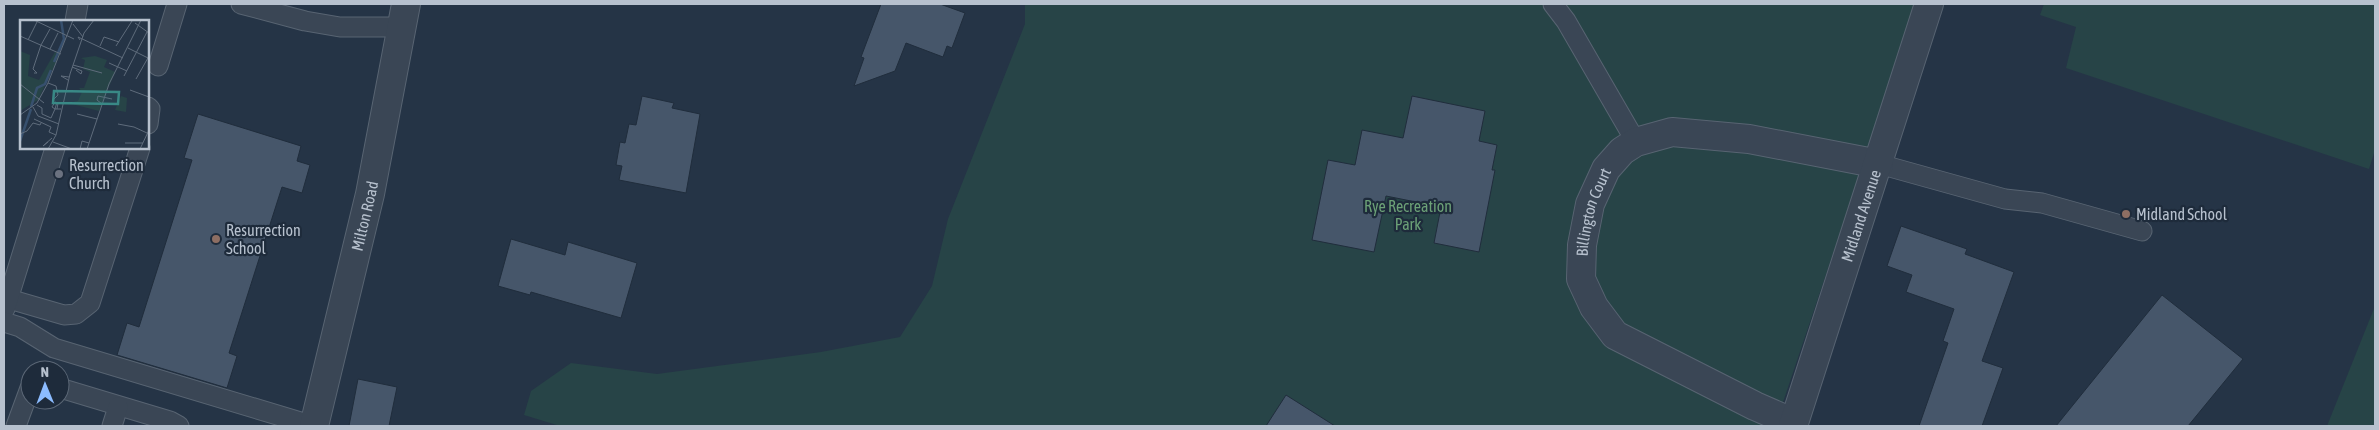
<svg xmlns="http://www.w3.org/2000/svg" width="2379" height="430" viewBox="0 0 2379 430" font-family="'Asap Condensed',sans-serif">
  <rect width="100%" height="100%" fill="#253446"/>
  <!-- green -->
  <g fill="#274447">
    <path d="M 1025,4 L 1917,4 L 1775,426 L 560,426 L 524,415 L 531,391 L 571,363 L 657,374 L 821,352 L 900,337 L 932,286 L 948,219 L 1025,24 Z"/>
    <path d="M 2044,4 L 2375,4 L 2375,150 L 2369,169 L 2066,68 L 2076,27 L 2040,15 Z"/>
    <path d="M 2375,306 L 2375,426 L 2327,426 Z"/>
  </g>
  <!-- building -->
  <g fill="#46566a" stroke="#202d3c">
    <path d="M 881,4 L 940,4 L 965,13 L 952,48 L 947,46 L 943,57 L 906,43 L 895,71 L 854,86 L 864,58 L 861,57 Z"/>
    <path d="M 642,96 L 674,103 L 672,108 L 700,114 L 686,193 L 619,180 L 622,166 L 616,165 L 620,142 L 625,143 L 629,124 L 636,125 Z"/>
    <path d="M 1412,96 L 1485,111 L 1479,141 L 1497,145 L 1492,170 L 1495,170 L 1479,252 L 1434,243 L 1441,207 L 1386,196 L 1374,252 L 1312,240 L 1328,160 L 1355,165 L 1362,130 L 1403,138 Z"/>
    <path d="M 198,114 L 301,146 L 297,161 L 310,165 L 302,193 L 282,187 L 229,353 L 237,356 L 227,388 L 117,355 L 127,323 L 139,327 L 192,160 L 184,158 Z"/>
    <path d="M 1901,226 L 1967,249 L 1965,254 L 2014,272 L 1982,361 L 2003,368 L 1982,426 L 1919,426 L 1948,343 L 1943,341 L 1954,309 L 1906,292 L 1912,275 L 1887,266 Z"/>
    <path d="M 511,239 L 565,255 L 568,242 L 637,263 L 621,318 L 531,292 L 530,295 L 498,286 Z"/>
    <path d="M 2162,295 L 2243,359 L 2188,426 L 2056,426 Z"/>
    <path d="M 358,379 L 397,387 L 389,426 L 349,426 Z"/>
    <path d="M 1286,395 L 1335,426 L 1266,426 Z"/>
  </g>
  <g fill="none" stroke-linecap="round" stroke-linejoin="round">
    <!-- service casing -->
    <g stroke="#586472" stroke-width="21">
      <g id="service">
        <path d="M 241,4 L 305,21 L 340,27 L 402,27"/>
        <path d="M 1553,4 L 1566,21 L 1636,142"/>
        <path d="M 75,21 L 78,4"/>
        <path d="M 158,66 L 177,4"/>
        <path d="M 148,107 L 150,109 L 148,124"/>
        <path d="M 1879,164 L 2005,199 L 2042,203 L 2142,231"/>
        <path d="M 9,299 L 64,315 L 76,314 L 90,303 L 140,148"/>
        <path d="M 5,309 L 55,148"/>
        <path d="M 4,322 L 20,327 L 54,348 L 314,426"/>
        <path d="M 60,388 L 170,421 L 179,426"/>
        <path d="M 16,426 L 30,388"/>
        <path d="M 112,426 L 118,407"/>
      </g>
    </g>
    <!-- minor casing -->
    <g stroke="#586472" stroke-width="30">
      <g id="minor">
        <path id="s1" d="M 1794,423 L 1755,406 L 1615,335 L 1594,307 L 1581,279 L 1582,245 L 1590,204 L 1606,169 L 1622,151 L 1636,142 L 1672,132 L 1749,139 L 1879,164"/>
      </g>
    </g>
    <!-- tertiary casing -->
    <g stroke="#586472" stroke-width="30">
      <g id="tertiary">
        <path id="s2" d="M 314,426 L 370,194 L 406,4"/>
        <path id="s3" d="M 1793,426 L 1929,4"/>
      </g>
    </g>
    <!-- service -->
    <use href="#service" stroke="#3a4655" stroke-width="19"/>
    <!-- minor -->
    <use href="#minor" stroke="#3a4655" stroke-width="28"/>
    <!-- tertiary -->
    <use href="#tertiary" stroke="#3a4655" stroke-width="28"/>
  </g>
  <!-- markers -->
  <circle fill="#6b7280" stroke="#1e2b3b" stroke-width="2" cx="59" cy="174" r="5"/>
  <g fill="#8d6e63" stroke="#1e2b3b" stroke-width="2">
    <circle cx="2126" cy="214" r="5"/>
    <circle cx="216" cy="239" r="5"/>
  </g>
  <g text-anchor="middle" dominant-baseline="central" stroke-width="4.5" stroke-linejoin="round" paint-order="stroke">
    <!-- poi labels -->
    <g font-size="16" fill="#b7c1ce" stroke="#1e2b3b" text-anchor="start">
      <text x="69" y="165">Resurrection<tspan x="69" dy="18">Church</tspan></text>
      <text x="2136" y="214">Midland School</text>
      <text x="226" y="230">Resurrection<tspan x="226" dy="18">School</tspan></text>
    </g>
    <!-- park labels -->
    <g font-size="16" fill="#6ca177" stroke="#1e2b3b">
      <text x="1408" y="206">Rye Recreation<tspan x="1408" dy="18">Park</tspan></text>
    </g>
    <!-- street labels -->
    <g font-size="16" fill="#b7c1ce" stroke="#1e2b3b">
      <text stroke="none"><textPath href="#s1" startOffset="334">Billington Court</textPath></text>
      <text stroke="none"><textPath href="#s3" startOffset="221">Midland Avenue</textPath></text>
      <text stroke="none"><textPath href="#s2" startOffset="216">Milton Road</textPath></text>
    </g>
  </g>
  <!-- overview -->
  <g transform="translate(20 20)">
    <rect width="129" height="129" fill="#253446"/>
    <path d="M 0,31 L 10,35 L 8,56 L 19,60 L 35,32 L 40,34 L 18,80 L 0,91 ZM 75,36 L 87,40 L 84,47 L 95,52 L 79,91 L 48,83 L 58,81 L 62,72 L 59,68 L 64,68 L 70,52 L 63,49 L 65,40 L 61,38 ZM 101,76 L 107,78 L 106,92 L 95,90 Z" fill="#274447"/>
    <path fill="none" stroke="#37506e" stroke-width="2.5" d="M 34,42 L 44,19 L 41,0M 11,87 L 17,68 L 25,64 L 31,50M 0,121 L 11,89"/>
    <path fill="none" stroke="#5f6c7c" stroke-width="1" d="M 14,0 L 54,19M 115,3 L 129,13M 53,4 L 63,17M 0,16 L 41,34M 8,20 L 17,2M 60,20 L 58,17 L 103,38M 21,25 L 30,9M 80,26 L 84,17 L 99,22M 96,26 L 112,1M 108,28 L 128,38M 30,29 L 38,13M 89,43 L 107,51M 53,45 L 82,53M 52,47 L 62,51 L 61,54 L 56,50M 14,53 L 17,53 L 13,49 L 21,25M 104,56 L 127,12M 116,59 L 129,36M 48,60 L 41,56 L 49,57M 28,63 L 36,66 L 38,75 L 34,79M 0,64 L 24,83M 110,70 L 129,77M 37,82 L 35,89 L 32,87 L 35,82 L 38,83 L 37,89M 82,84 L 77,80 L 78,76 L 92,79M 17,85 L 22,88 L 22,94 L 31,98 L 35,89 L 41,89M 13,87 L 18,96 L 39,104M 57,94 L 77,99M 0,95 L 17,83 L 28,63 L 53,0M 14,99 L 31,107 L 29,112 L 36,115M 98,104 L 114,107 L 127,113M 0,114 L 7,111 L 13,103 L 20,105 L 21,103M 28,122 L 23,126 L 32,118M 33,122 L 52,129M 105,123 L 123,123M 28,129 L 36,115 L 50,54 L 64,13 L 74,0M 60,129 L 62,121 L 69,123M 67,129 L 89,64 L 121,0M 120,129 L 129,110"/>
    <path fill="#398986" fill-opacity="0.15" stroke="#398986" stroke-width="2.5" d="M 34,71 L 99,72 L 98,84 L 33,83 Z"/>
    <rect width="129" height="129" fill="none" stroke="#b7c1ce" stroke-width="2.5"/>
  </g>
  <!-- border -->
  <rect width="2379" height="430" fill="none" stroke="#b7c1ce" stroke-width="10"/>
  <!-- north arrow -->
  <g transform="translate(45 385) rotate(359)"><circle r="24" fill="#1e2b3b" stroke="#5b6776"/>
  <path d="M0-4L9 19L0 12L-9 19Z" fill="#8cbcff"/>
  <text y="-8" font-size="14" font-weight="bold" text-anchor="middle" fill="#b7c1ce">N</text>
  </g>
</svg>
